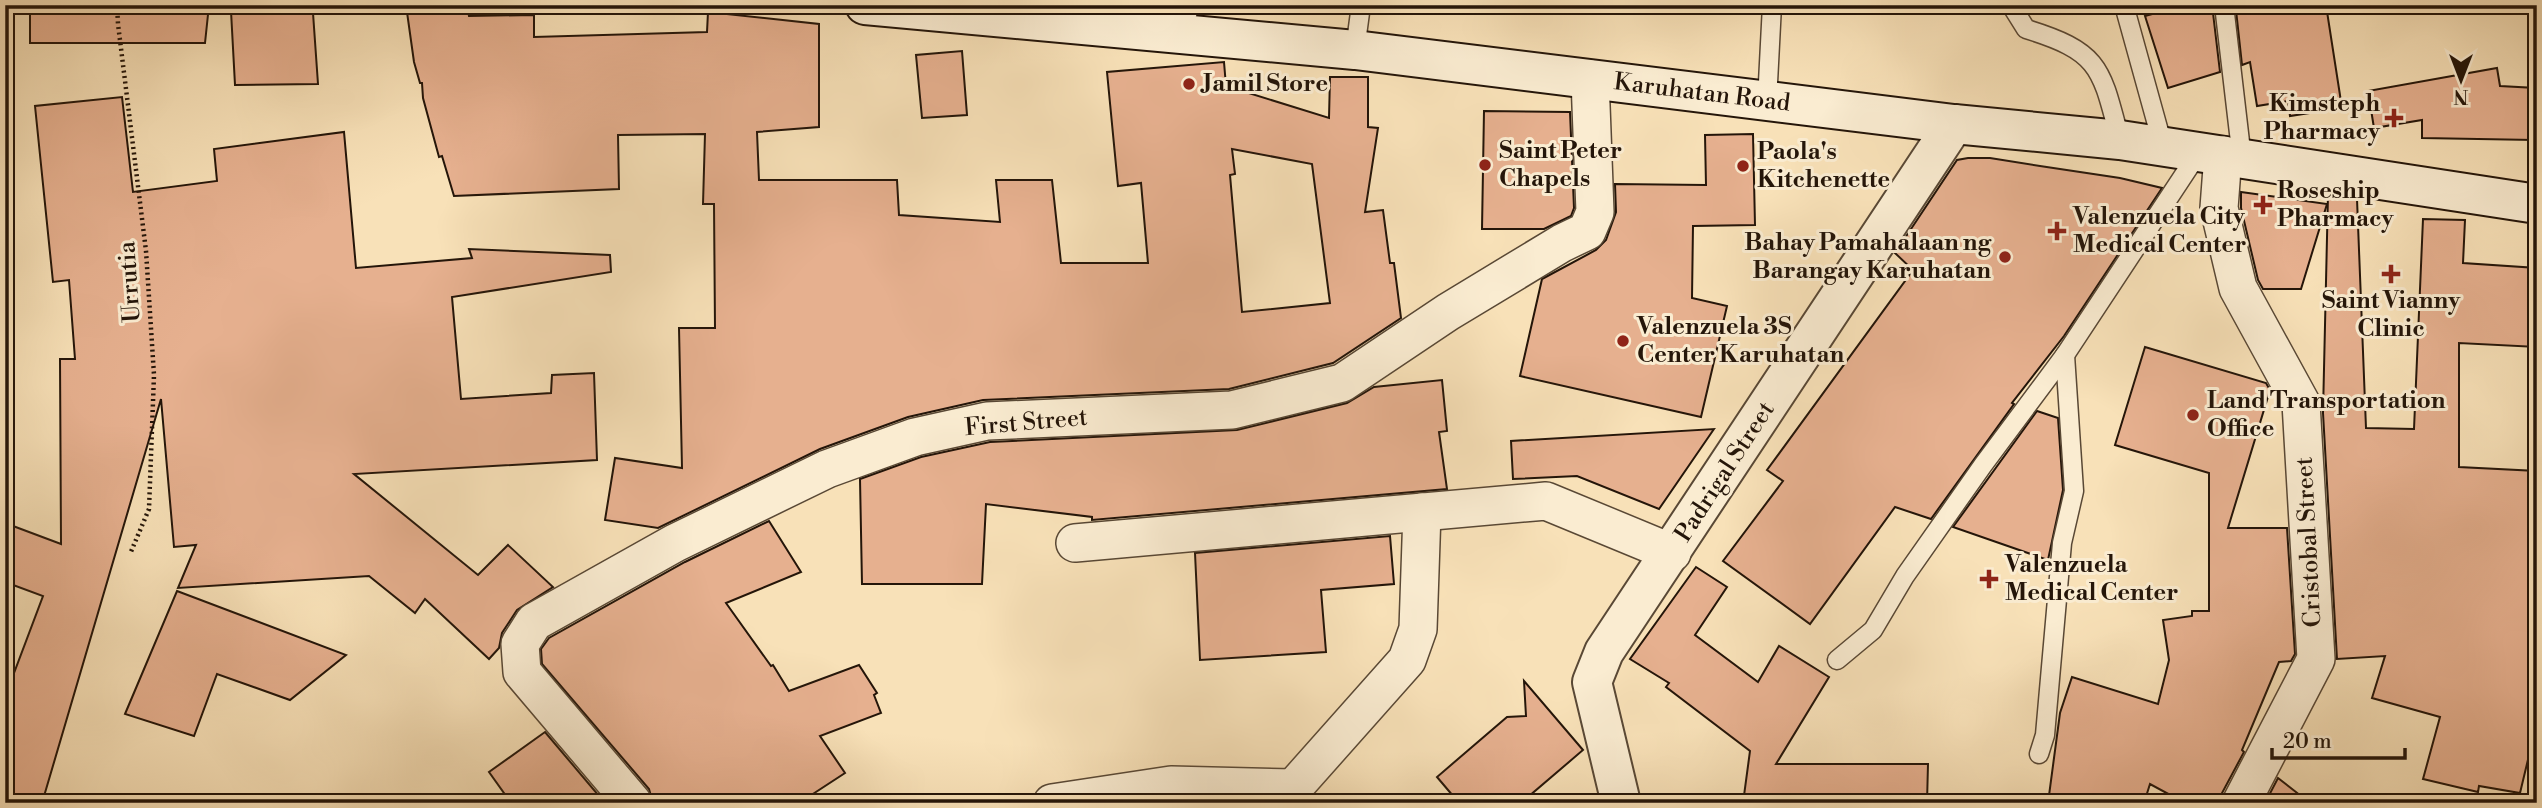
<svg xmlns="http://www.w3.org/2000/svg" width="2542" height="808" viewBox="0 0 2542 808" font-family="'Libre Bodoni',serif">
  <rect width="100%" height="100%" fill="#f8e1b8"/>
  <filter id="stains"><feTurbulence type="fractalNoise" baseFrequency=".00286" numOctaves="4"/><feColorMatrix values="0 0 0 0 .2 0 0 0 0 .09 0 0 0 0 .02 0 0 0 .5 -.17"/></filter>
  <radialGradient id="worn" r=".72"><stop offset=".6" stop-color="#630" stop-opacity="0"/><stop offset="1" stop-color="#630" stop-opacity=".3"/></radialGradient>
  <!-- building -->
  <g fill="#e6b08f" stroke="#241509" stroke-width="2" fill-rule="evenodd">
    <path d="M 30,5 L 209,5 L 205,43 L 30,43 Z"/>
    <path d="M 406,5 L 467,5 L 469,16 L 534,15 L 534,37 L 707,32 L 708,12 L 819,24 L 819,127 L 757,132 L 759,180 L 897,180 L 899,215 L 1000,222 L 996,180 L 1052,180 L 1061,263 L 1148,263 L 1141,183 L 1118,186 L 1107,72 L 1224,62 L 1226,86 L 1329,118 L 1330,77 L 1368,77 L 1368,127 L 1378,128 L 1365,212 L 1383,210 L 1390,263 L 1394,263 L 1401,318 L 1333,363 L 1229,389 L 983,400 L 908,417 L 820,449 L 658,528 L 605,520 L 615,458 L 682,468 L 679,328 L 715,328 L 714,204 L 703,204 L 705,134 L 618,135 L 619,189 L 454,196 L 442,156 L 439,157 L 423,98 L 422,83 L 420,83 L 414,62 ZM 1232,149 L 1312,164 L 1330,303 L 1242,312 L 1230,175 L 1235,174 Z"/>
    <path d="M 2185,5 L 2200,5 L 2202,14 L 2213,13 L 2220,72 L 2168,88 L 2145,16 Z"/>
    <path d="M 2267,5 L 2326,5 L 2342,108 L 2290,116 L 2288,101 L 2257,106 L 2250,62 L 2242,65 L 2236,10 Z"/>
    <path d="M 231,11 L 313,13 L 318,84 L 235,85 Z"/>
    <path d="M 962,51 L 967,115 L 922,118 L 916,55 Z"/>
    <path d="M 2497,68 L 2500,86 L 2536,88 L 2534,140 L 2422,138 L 2422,120 L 2374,128 L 2368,91 Z"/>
    <path d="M 122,97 L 133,192 L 217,181 L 214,149 L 344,132 L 356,268 L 472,258 L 469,249 L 610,255 L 611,272 L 452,297 L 461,399 L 551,393 L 552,375 L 594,373 L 597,460 L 354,474 L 478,575 L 508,545 L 553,587 L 517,610 L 502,633 L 499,648 L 489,659 L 425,599 L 415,613 L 369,576 L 178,588 L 196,545 L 174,547 L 161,399 L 42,803 L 5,803 L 5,697 L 43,596 L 5,582 L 5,523 L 61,544 L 60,359 L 75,359 L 69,280 L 53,282 L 35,106 Z"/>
    <path d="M 1484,111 L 1570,112 L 1574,208 L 1571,216 L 1544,229 L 1482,229 Z"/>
    <path d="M 1753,134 L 1755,225 L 1693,226 L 1692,298 L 1727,306 L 1701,417 L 1520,376 L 1542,279 L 1596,250 L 1606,240 L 1616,212 L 1615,184 L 1706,185 L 1705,135 Z"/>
    <path d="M 1968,158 L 1990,158 L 2040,166 L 2120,178 L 2162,188 L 2064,336 L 2012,403 L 2014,404 L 1931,519 L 1895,507 L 1810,624 L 1723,561 L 1783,481 L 1767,470 L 1913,270 L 1895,253 L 1957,160 Z"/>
    <path d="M 2241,192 L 2327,204 L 2301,289 L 2263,289 L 2258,280 L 2241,208 Z"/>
    <path d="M 2328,194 L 2357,199 L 2366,428 L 2414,429 L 2423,219 L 2465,220 L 2463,263 L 2537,268 L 2537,347 L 2459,343 L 2459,467 L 2537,471 L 2537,722 L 2520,793 L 2479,786 L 2478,792 L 2423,779 L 2440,717 L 2372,698 L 2385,656 L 2337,659 L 2323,413 Z"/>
    <path d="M 2145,347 L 2266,383 L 2270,390 L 2228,528 L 2287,528 L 2295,654 L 2291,661 L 2279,662 L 2242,750 L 2244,752 L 2222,793 L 2220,803 L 2185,803 L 2150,784 L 2144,803 L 2048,803 L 2060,713 L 2072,677 L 2158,704 L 2169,660 L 2163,620 L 2192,616 L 2192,611 L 2209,611 L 2209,473 L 2115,445 Z"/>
    <path d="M 1442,380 L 1447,431 L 1439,432 L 1447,489 L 1092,520 L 1092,517 L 986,504 L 982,584 L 862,584 L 860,479 L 921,457 L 990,442 L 1237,430 L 1347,403 L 1374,387 Z"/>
    <path d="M 2037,411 L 2058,418 L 2063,490 L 2048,560 L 1953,527 Z"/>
    <path d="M 1714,429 L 1659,509 L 1577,476 L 1513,479 L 1511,441 Z"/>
    <path d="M 769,521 L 801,572 L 726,603 L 771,666 L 773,665 L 789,691 L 859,665 L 877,693 L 874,695 L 881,713 L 820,736 L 845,773 L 799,803 L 653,803 L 649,789 L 542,664 L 541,649 L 549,638 L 685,562 Z"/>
    <path d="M 1390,536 L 1394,584 L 1321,590 L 1326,652 L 1200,660 L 1195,553 Z"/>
    <path d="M 1696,567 L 1727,587 L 1695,635 L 1758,682 L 1779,646 L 1829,677 L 1776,764 L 1928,764 L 1927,803 L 1743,803 L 1750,751 L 1666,687 L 1669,683 L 1630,659 Z"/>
    <path d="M 177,591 L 346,655 L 290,700 L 217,674 L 194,736 L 125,714 Z"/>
    <path d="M 1524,681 L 1583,750 L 1521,803 L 1459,803 L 1437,777 L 1507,717 L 1526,716 Z"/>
    <path d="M 545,732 L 605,803 L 511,803 L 489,772 Z"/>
    <path d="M 2278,778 L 2310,803 L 2265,803 Z"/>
  </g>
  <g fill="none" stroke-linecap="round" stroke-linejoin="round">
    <!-- service casing -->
    <g stroke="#594835" stroke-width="21">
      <g id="service">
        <path d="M 2011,5 L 2026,29 C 2101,52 2101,68 2120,140"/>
        <path d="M 2124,5 L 2163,146"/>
        <path d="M 2224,5 L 2242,159"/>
        <path d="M 1355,50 L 1361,5"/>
        <path d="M 1767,102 L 1772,5"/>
        <path d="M 1837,660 L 1873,630 L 1905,576 L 1983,465 L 2065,355 L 2199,152"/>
        <path d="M 2039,754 L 2045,735 L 2062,543 L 2074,491 L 2065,355"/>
      </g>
    </g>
    <!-- minor casing -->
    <g stroke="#594835" stroke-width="40">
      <g id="minor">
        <path d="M 1172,32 L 1180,5"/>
        <path d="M 2223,155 L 2219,208 L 2238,288 L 2301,403 L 2316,659 L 2241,803"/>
        <path d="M 1075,543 L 1546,501 L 1672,553"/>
        <path d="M 633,803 L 522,672 L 520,644 L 534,622 L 675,543 L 827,469 L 915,437 L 987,421 L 1232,410 L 1342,383 L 1448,312 L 1562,243 L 1587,231 L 1595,212 L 1590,79"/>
        <path d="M 1052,803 L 1171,785 L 1293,788"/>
        <path d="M 1280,803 L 1407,660 L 1418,629 L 1422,512"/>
      </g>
    </g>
    <!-- tertiary casing -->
    <g stroke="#594835" stroke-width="42">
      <path id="tertiary" d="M 1621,803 L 1592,682 L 1604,652 L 1954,124"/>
    </g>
    <!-- secondary casing -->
    <g stroke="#241509" stroke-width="42">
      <path id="secondary" d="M 865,5 L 1355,50 L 1954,124 L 2120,140 L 2537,204"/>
    </g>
    <!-- path -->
    <path stroke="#241509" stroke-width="4.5" stroke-dasharray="2 3.5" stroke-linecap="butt" d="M 117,5 L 118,24 L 146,251 L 154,375 L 149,509 L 130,554"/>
    <!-- service -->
    <use href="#service" stroke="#faecd1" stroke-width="18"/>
    <!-- minor -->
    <use href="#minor" stroke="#faecd1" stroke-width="37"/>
    <!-- tertiary -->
    <use href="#tertiary" stroke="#faecd1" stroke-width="38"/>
    <!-- secondary -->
    <use href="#secondary" stroke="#faecd1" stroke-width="38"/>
  </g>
  <!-- markers -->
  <g fill="#8f2418" stroke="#faecd1" stroke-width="2.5">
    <circle cx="1189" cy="84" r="7"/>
    <path d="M2390.5 107.5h7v7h7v7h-7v7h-7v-7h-7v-7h7z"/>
    <circle cx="1485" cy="165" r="7"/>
    <circle cx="1743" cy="166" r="7"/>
    <path d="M2259.5 194.5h7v7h7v7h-7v7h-7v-7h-7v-7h7z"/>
    <path d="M2053.5 220.5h7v7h7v7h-7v7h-7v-7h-7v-7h7z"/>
    <circle cx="2005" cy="257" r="7"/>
    <path d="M2387.5 263.5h7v7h7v7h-7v7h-7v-7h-7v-7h7z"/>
    <circle cx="1623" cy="341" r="7"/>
    <circle cx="2193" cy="415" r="7"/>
    <path d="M1985.5 568.5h7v7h7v7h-7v7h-7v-7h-7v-7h7z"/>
  </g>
  <g text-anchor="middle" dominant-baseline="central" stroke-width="6" stroke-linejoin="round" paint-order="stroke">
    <!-- poi labels -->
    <g font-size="24" font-weight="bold" fill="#241509" stroke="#faecd1" text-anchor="start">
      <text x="1203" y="84">Jamil Store</text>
      <text x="2380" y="104" text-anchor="end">Kimsteph<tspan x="2380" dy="28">Pharmacy</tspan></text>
      <text x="1499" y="151">Saint Peter<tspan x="1499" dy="28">Chapels</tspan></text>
      <text x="1757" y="152">Paola's<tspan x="1757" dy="28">Kitchenette</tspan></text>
      <text x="2277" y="191">Roseship<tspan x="2277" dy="28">Pharmacy</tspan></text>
      <text x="2073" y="217">Valenzuela City<tspan x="2073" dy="28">Medical Center</tspan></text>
      <text x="1991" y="243" text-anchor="end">Bahay Pamahalaan ng<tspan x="1991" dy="28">Barangay Karuhatan</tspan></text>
      <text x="2391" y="301" text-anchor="middle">Saint Vianny<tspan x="2391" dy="28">Clinic</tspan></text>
      <text x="1637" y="327">Valenzuela 3S<tspan x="1637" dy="28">Center Karuhatan</tspan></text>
      <text x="2207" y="401">Land Transportation<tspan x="2207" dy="28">Office</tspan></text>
      <text x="2005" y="565">Valenzuela<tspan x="2005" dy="28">Medical Center</tspan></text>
    </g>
    <!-- street labels -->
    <g font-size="24" fill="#241509" stroke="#faecd1">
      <text transform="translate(1702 93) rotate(7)">Karuhatan Road</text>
      <text transform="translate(130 282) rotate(-94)">Urrutia</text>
      <text transform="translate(1026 423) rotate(-5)">First Street</text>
      <text transform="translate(1725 472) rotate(-57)">Padrigal Street</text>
      <text transform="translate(2309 542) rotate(-93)">Cristobal Street</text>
    </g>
  </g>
  <!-- margin -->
  <rect width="2542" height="808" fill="none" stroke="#f8e1b8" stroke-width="28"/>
  <rect x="7" y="7" width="2528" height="794" fill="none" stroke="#241509" stroke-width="3.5"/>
  <rect x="14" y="14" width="2514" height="780" fill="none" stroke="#241509" stroke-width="2"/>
  <!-- north arrow -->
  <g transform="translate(2461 80) rotate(180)" stroke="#faecd1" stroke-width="5" paint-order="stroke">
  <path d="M0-5L12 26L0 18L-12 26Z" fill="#241509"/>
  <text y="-10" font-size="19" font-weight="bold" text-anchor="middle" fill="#241509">N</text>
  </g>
  <!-- scale -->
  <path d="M2272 748v10h133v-10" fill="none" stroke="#241509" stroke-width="3.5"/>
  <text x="2283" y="748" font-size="21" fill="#241509" stroke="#faecd1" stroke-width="5" paint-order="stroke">20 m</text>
  <rect width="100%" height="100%" filter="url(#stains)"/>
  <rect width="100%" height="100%" fill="url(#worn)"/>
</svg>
